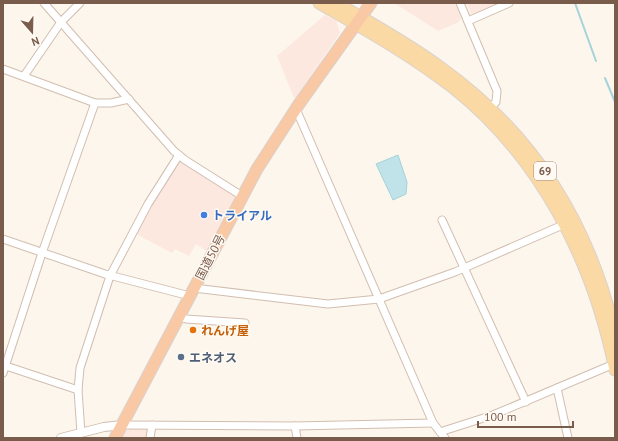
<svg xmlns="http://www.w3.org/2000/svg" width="618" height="441" viewBox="0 0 618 441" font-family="'PT Sans','Noto Sans JP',sans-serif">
  <rect width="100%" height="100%" fill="#fdf6ec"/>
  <!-- commercial -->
  <g fill="#fde8e0">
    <path d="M 394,3 L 455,3 L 461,18 L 459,22 L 438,31 Z"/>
    <path d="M 467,3 L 503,3 L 474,16 L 471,14 Z"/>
    <path d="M 325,15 L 336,20 L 340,33 L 296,97 L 294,98 L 277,56 Z"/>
    <path d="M 181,161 L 235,196 L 207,251 L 196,244 L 189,256 L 175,249 L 172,253 L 134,233 L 178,162 Z"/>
    <path d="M 129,428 L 147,428 L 147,438 L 121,438 L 126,429 Z"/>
  </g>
  <!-- water -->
  <path fill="#bfe3e8" stroke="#a5d3da" d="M 398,155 L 407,182 L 406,194 L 393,200 L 376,164 Z"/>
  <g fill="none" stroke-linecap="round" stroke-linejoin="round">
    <!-- stream -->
    <g stroke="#a5d3da" stroke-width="2">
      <path d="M 575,3 L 596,61"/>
      <path d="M 605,78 L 615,102"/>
    </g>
    <!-- minor casing -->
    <g stroke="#d1beb0" stroke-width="9">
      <g id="minor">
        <path d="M 44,3 L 174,151 L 185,160 L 242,196"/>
        <path d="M 460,3 L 497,91 L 496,102 L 489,109"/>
        <path d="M 468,21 L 509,3"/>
        <path d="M 3,69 L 95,103 L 111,103 L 129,99"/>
        <path d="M 24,76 L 61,22 L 80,3"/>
        <path d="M 296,109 L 433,423 L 445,438"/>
        <path d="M 442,220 L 526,402"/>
        <path d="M 3,239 L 105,274 L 190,296"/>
        <path d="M 194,288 L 328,304 L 379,299 L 455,272 L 565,224"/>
        <path d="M 179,317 L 186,319 L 245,323"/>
        <path d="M 3,365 L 78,390"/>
        <path d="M 3,373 L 42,253 L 95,103"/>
        <path d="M 557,388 L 568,438"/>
        <path d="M 122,425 L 295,426 L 433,423"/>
        <path d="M 295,426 L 297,438"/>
        <path d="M 440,432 L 493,415 L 614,364"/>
        <path d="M 81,433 L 78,390 L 80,368 L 110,276 L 148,204 L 179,155"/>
        <path d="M 150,438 L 152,425"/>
      </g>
    </g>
    <!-- tertiary casing -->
    <g stroke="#d1beb0" stroke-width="10">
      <path id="tertiary" d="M 61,438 L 104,427 L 122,425"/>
    </g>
    <!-- primary casing -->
    <g stroke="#dad1cd" stroke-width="13">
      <g id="primary">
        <path d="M 319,3 C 364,29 411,55 452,87 C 541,157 593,261 615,370"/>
        <path d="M 337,3 C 372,24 408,43 440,67 C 534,134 589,223 615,334"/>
      </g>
    </g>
    <!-- trunk casing -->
    <g stroke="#dad1cd" stroke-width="13">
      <path id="trunk" d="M 115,438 L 257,169 L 299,104 L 371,3"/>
    </g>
    <!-- minor -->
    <use href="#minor" stroke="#fff" stroke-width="7"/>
    <!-- tertiary -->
    <use href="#tertiary" stroke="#fff" stroke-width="8"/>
    <!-- primary -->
    <use href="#primary" stroke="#fbd9a5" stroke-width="11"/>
    <!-- trunk -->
    <use href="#trunk" stroke="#f9c8a4" stroke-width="11"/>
  </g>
  <!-- markers -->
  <circle fill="#3f7fe0" stroke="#fffaf3" stroke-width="1.5" cx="204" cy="215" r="4"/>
  <circle fill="#e8710a" stroke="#fffaf3" stroke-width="1.5" cx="193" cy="330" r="4"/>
  <circle fill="#5c6f8a" stroke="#fffaf3" stroke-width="1.5" cx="181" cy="357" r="4"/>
  <g text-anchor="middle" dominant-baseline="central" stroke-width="3" stroke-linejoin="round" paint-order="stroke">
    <!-- shield labels -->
    <rect fill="#fffaf3" stroke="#a28b7f" stroke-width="1" x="534" y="162" width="22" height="18" rx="3"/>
    <g font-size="11" font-weight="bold" fill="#7a5c4d">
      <text x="545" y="171">69</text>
    </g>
    <!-- shop labels -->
    <g font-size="12" font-weight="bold" fill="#366cbe" stroke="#fffaf3" text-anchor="start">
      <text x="212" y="215">トライアル</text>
    </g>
    <!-- street labels -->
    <g font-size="12" fill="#7a5c4d" stroke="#fffaf3">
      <text transform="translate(210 257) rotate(-63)">国道50号</text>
    </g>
    <!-- food labels -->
    <g font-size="12" font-weight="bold" fill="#c56008" stroke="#fffaf3" text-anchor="start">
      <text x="201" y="330">れんげ屋</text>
    </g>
    <!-- service labels -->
    <g font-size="12" font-weight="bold" fill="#4e5e75" stroke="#fffaf3" text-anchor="start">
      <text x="189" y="357">エネオス</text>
    </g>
  </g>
  <!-- border -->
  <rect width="618" height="441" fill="none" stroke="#7a5c4d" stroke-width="8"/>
  <!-- north arrow -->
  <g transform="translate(32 32) rotate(160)" stroke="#fffaf3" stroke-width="3" paint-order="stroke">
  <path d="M0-3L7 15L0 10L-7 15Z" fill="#7a5c4d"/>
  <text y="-6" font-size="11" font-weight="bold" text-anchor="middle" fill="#7a5c4d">N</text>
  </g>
  <!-- scale -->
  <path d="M478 421v6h95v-6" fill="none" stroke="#7a5c4d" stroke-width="2"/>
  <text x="484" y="421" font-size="12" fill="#7a5c4d" stroke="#fffaf3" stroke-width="3" paint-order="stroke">100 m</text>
</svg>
